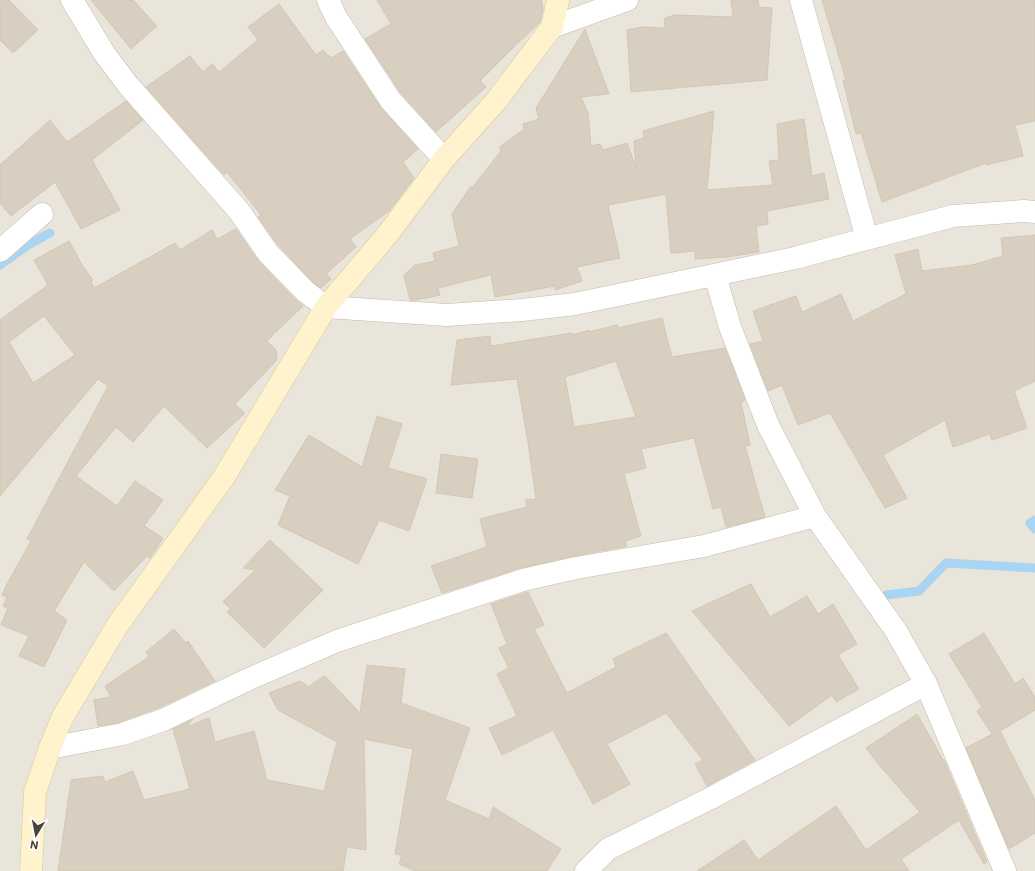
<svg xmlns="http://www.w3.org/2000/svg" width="1035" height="871" viewBox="0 0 1035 871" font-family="Commissioner,sans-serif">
  <rect width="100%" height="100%" fill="#f6f3ec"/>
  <!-- residential -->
  <rect fill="#eae5da" x="0" y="0" width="1035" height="871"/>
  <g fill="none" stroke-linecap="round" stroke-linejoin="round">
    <!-- stream -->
    <g stroke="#a9d4f2" stroke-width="9">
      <path d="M 0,265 L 28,245 L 50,233"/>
      <path d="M 1035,520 L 1030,523 L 1035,529"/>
      <path d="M 886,595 L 919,591 L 946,563 L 1035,568"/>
    </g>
  </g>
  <!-- building -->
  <g fill="#d8cfc1" stroke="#d3c7b4" fill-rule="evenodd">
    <path d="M 0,0 L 9,0 L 38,30 L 13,53 L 0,40 Z"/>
    <path d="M 91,0 L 133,0 L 157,26 L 131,49 Z"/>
    <path d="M 377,0 L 541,0 L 543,9 L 540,22 L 539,23 L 514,47 L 480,81 L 486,87 L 436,132 L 401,93 L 365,39 L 391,24 Z"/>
    <path d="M 731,0 L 758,0 L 759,7 L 772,8 L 767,80 L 631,92 L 627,30 L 642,27 L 664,28 L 665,18 L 675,15 L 733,17 Z"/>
    <path d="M 822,0 L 1035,0 L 1035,121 L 1015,125 L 1023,156 L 987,165 L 986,163 L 882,202 L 861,133 L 856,134 L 843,80 L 846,80 Z"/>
    <path d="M 279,4 L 316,55 L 323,50 L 331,58 L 343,51 L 381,108 L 418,149 L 403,162 L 414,178 L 389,211 L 350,239 L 356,247 L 326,274 L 331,279 L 321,288 L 314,283 L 278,245 L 258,217 L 261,215 L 227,172 L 224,175 L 146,87 L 190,56 L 203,72 L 212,64 L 219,72 L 258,40 L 248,27 Z"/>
    <path d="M 585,29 L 609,94 L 581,97 L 588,113 L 591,146 L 600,144 L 603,150 L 627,143 L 636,168 L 634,141 L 644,138 L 643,131 L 714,111 L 707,190 L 773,185 L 769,161 L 779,160 L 777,124 L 804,119 L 812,176 L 824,173 L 829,199 L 767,211 L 768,224 L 756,226 L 759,252 L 727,257 L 695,259 L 695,251 L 671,253 L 666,194 L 608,205 L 620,258 L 577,267 L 582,281 L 555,290 L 555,286 L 495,297 L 491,275 L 438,288 L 440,295 L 416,300 L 410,300 L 404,275 L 415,265 L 435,261 L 433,253 L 459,246 L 452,214 L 471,186 L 472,188 L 501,151 L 500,147 L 524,129 L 523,124 L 539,119 L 536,108 Z"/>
    <path d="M 126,101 L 143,120 L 92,160 L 120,210 L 81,229 L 55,182 L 11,216 L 0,203 L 0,165 L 50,120 L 67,142 Z"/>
    <path d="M 236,229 L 259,262 L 297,301 L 303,306 L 276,332 L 273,333 L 273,335 L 267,341 L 276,350 L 277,360 L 235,404 L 245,413 L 207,448 L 164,406 L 133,442 L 116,427 L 76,476 L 117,506 L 135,481 L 163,500 L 144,526 L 163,538 L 150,558 L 147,556 L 114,591 L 84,562 L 54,611 L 67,620 L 44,667 L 19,656 L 29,636 L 1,625 L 8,608 L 3,606 L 7,597 L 2,595 L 7,584 L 31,541 L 27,539 L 108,386 L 98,379 L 0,496 L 0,320 L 48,285 L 34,260 L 69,241 L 82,265 L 93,280 L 91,281 L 94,288 L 175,243 L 180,250 L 212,230 L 217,239 ZM 44,316 L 75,355 L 33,383 L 9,342 Z"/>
    <path d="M 1035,235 L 1035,381 L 1014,391 L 1027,428 L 992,440 L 990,434 L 953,447 L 945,420 L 883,455 L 907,498 L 885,508 L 830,413 L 798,425 L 782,385 L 768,391 L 750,344 L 763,341 L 753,311 L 796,296 L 802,312 L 841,294 L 853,321 L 906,294 L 895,255 L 918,249 L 922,271 L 972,265 L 1003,256 L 1001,238 Z"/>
    <path d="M 662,318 L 672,357 L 725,348 L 745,400 L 741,402 L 750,445 L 745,446 L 765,517 L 726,527 L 721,507 L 713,509 L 694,438 L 641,449 L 646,468 L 624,474 L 641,536 L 625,541 L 627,546 L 622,547 L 573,556 L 520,568 L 442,593 L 431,566 L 487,547 L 480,519 L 527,507 L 526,500 L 536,499 L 528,442 L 517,379 L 451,385 L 457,340 L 490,336 L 491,346 L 572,333 L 572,335 L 589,330 L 589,332 L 617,325 L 618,328 ZM 616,361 L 636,417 L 574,427 L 565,377 Z"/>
    <path d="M 377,416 L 402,424 L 388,468 L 427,479 L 409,531 L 379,520 L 358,564 L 278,525 L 290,496 L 275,490 L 309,435 L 362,467 Z"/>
    <path d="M 441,454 L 478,459 L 472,498 L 436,493 Z"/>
    <path d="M 270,540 L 323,590 L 264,648 L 227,612 L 231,609 L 223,602 L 255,570 L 243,568 Z"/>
    <path d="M 751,584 L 770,617 L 807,596 L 818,614 L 833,604 L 857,644 L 838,655 L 859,689 L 836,702 L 832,695 L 789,726 L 692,611 Z"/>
    <path d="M 528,592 L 544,625 L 534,629 L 567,693 L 616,667 L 613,659 L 666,633 L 755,760 L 707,786 L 695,764 L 703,760 L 666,713 L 607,744 L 630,784 L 593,804 L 553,730 L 502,755 L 489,728 L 517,716 L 497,674 L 509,668 L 499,648 L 507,644 L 491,604 Z"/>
    <path d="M 174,629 L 186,643 L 188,641 L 215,681 L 158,708 L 120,722 L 98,726 L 94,700 L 111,697 L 105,686 L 149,657 L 146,652 Z"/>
    <path d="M 984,633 L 1015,684 L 1023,678 L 1035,697 L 1035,710 L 1000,731 L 1035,800 L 1035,833 L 1009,849 L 966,748 L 992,734 L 977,711 L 982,707 L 949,654 Z"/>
    <path d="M 367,665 L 405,669 L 401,703 L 470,728 L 445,800 L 489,819 L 493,807 L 561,849 L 547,871 L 415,871 L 399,864 L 402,855 L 395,854 L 413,749 L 364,739 L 366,850 L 347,847 L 343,871 L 58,871 L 71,780 L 103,776 L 105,782 L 133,771 L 144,800 L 190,789 L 173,729 L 193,719 L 186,727 L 209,718 L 215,742 L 254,731 L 267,780 L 324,791 L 337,742 L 278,710 L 269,693 L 300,681 L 309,687 L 312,684 L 325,676 L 360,713 Z"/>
    <path d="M 917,714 L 943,760 L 944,760 L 987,862 L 984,864 L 959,820 L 901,859 L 909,871 L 697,871 L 744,840 L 758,860 L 836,806 L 866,850 L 920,812 L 880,766 L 866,748 Z"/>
  </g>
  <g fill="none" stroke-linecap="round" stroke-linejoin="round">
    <!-- street casing -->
    <g stroke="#c2bbae" stroke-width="23">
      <g id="street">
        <path d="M 72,0 L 104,53 L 128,85 L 239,211 L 268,253 L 306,292 L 326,307 L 447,315 L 522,310 L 575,304 L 795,258 L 953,216 L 1024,211 L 1035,212"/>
        <path d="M 328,0 L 336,17 L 391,101 L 444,159"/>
        <path d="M 801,0 L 867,239"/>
        <path d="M 552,27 L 627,0"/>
        <path d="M 0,251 L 42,214"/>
        <path d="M 715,275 L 730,327 L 768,425 L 815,516 L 896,631 L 926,684 L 1005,871"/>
        <path d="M 50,748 L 123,734 L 163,720 L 249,679 L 337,641 L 523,580 L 576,568 L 704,546 L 815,516"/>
        <path d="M 586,871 L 608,849 L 709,799 L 926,684"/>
      </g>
    </g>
    <!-- secondary casing -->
    <g stroke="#d6c79b" stroke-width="23">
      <path id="secondary" d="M 31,871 L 35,792 L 50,748 L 62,718 L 117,626 L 224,477 L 326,307 L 387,235 L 444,159 L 496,101 L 552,27 L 558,0"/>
    </g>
    <!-- street -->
    <use href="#street" stroke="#fff" stroke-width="22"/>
    <!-- secondary -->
    <use href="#secondary" stroke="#fff3cd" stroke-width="22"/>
  </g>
  <!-- north arrow -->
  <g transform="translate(36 835) rotate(190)" stroke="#ffffff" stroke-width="3" paint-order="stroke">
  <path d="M0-3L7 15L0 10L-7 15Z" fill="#4b4439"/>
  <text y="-6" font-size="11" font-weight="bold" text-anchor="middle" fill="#4b4439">N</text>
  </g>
</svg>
